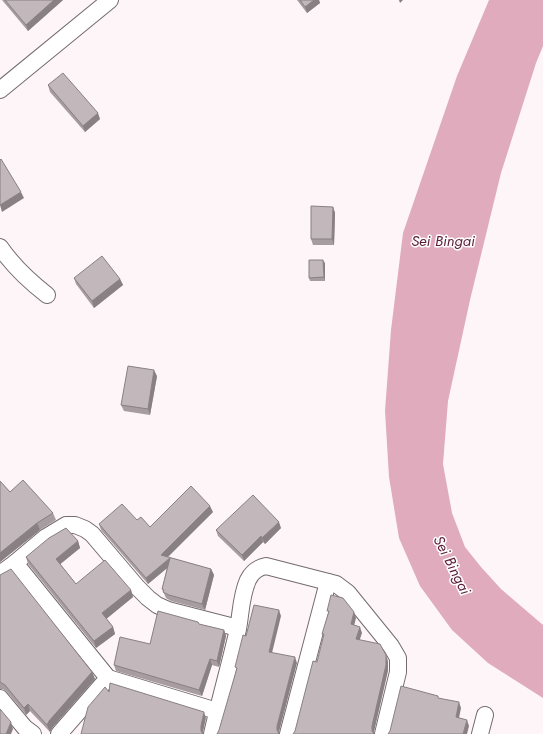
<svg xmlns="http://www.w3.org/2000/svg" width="543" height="734" viewBox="0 0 543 734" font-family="Jost,sans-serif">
  <rect width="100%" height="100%" fill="#fef5f8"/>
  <!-- water -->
  <path fill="#dfabbd" d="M 489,0 L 543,0 L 543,46 L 536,63 L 501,173 L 470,300 L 448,401 L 443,464 L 452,513 L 465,547 L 481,567 L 501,589 L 543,625 L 543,698 L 488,663 L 452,630 L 420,586 L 399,538 L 389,477 L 385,411 L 391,330 L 403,233 L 457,76 Z"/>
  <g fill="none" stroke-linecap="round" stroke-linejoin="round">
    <!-- minor casing -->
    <g stroke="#746b6e" stroke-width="18">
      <g id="minor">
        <path d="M 0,90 L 110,0"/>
        <path d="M 0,247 C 13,266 29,281 47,295"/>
        <path d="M 0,574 L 15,563"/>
        <path d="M 108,678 L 217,711"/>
        <path d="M 0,698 L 25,728 L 33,734"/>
        <path d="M 59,734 L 108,678 L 15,563 L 46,537 L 66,525 L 75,525 L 85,529 L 92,534 L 137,587 L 148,598 L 157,605 L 168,610 L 238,628"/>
        <path d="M 212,734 C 220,699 230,664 238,629 C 241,613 241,595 248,580 C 252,572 257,568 266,566 L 336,584 L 348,593 L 391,646 L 398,658 L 398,672 L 383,734"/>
        <path d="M 288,734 L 328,582"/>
        <path d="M 480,734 L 485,715"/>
      </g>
    </g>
    <!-- minor -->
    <use href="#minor" stroke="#fff" stroke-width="16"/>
  </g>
  <!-- wall -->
  <g fill="#a79da1">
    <path d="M 2,0 L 63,0 L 28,31 Z"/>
    <path d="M 297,0 L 319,0 L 320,3 L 307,13 Z"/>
    <path d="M 48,85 L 100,119 L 85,132 L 50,92 Z"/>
    <path d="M 333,207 L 335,213 L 334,245 L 313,245 L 311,239 Z"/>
    <path d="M 325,263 L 325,281 L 310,281 L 309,278 Z"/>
    <path d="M 74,278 L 120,279 L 123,285 L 94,308 L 76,284 Z"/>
    <path d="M 157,376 L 150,415 L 124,411 L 121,405 Z"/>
    <path d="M 0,481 L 10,492 L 53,513 L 56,520 L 40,530 L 0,562 Z"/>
    <path d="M 213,512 L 167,557 L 211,569 L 214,575 L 205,610 L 171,601 L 166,598 L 162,589 L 167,568 L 148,584 L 101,530 L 99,524 L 137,520 L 150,527 Z"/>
    <path d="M 281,528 L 265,544 L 263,542 L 244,561 L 218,536 L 216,530 Z"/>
    <path d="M 78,541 L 80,548 L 60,564 L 76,584 L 131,590 L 133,597 L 106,619 L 113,627 L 115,634 L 96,648 L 28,564 L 26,557 Z"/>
    <path d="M 0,575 L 92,672 L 95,679 L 52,728 L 50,732 L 30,711 L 26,715 L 7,692 L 3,689 L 0,689 Z"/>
    <path d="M 199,624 L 224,630 L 226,636 L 219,667 L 212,665 L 202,696 L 116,671 L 114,665 L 150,644 Z"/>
  </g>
  <!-- shaded-wall -->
  <g fill="#888083">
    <path d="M 54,0 L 63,0 L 28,31 L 26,25 Z"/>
    <path d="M 314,0 L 319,0 L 320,3 L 307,13 L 305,7 Z"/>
    <path d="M 399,0 L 403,0 L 400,3 Z"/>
    <path d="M 98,113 L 100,119 L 85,132 L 83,126 Z"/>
    <path d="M 21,192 L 24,198 L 2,212 L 0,205 Z"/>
    <path d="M 333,207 L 335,213 L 334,245 L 332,239 Z"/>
    <path d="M 323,260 L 325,263 L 325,281 L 324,277 Z"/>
    <path d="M 120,279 L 123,285 L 94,308 L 92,301 Z"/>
    <path d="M 154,370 L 157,376 L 150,415 L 148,409 Z"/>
    <path d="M 210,506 L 213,512 L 163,562 L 161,555 Z"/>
    <path d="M 279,522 L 281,528 L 265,544 L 262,538 Z"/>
    <path d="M 37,523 L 40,530 L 0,562 L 0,553 Z"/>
    <path d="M 261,536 L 263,542 L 244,561 L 242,555 Z"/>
    <path d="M 78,541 L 80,548 L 58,566 L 56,559 Z"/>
    <path d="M 170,558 L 172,564 L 148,584 L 146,578 Z"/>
    <path d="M 211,569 L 214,575 L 205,610 L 202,604 Z"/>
    <path d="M 131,590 L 133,597 L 105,620 L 102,613 Z"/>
    <path d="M 279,610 L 281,616 L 271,657 L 269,652 Z"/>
    <path d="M 354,612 L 356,618 L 353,630 L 351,624 Z"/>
    <path d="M 113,627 L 115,634 L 96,648 L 94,641 Z"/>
    <path d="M 360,627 L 362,633 L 358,645 L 356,639 Z"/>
    <path d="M 224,630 L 226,636 L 219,667 L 217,661 Z"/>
    <path d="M 386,655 L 388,661 L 388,671 L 374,732 L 374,734 L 372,731 L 372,726 Z"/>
    <path d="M 295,657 L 297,663 L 279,732 L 279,734 L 277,730 L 277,726 Z"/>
    <path d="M 210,659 L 212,665 L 202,696 L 199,690 Z"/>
    <path d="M 92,672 L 95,679 L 52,728 L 50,732 L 47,725 L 49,721 Z"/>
    <path d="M 459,702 L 461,708 L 458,723 L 456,717 Z"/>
    <path d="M 28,704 L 30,711 L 26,715 L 24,708 Z"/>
    <path d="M 204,712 L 206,718 L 203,732 L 203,734 L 201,731 L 201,726 Z"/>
    <path d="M 467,720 L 469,726 L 467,734 L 463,734 Z"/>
    <path d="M 11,722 L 13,729 L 11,734 L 6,734 Z"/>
  </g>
  <!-- building -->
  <g fill="#c2b7bb" stroke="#888083">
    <path d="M 5,0 L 54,0 L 26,25 Z"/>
    <path d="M 300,0 L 314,0 L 305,7 Z"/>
    <path d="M 63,73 L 98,113 L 83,126 L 48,85 Z"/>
    <path d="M 1,159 L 21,192 L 0,205 L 0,160 Z"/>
    <path d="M 311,206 L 333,207 L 332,239 L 311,239 Z"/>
    <path d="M 102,256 L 120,279 L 92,301 L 74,278 Z"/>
    <path d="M 309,260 L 323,260 L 324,277 L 309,278 Z"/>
    <path d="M 128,366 L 154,370 L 148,409 L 121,405 Z"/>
    <path d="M 23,480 L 53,513 L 37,523 L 0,553 L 0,481 L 10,492 Z"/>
    <path d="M 191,486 L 210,506 L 161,555 L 211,569 L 202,604 L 169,595 L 163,592 L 164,590 L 162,589 L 170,558 L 146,578 L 99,524 L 122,504 L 137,520 L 141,517 L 150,527 Z"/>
    <path d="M 253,495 L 279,522 L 262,538 L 261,536 L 242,555 L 216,530 Z"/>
    <path d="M 66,528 L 78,541 L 56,559 L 76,584 L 105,560 L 131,590 L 102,613 L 113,627 L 94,641 L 26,557 L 49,538 Z"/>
    <path d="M 11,569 L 92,672 L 49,721 L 47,725 L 28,704 L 24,708 L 5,685 L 0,682 L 0,575 Z"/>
    <path d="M 331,595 L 343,598 L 354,612 L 351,624 L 360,627 L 356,639 L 380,644 L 386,655 L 386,665 L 372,726 L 372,731 L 374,734 L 293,734 L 295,731 L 313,661 L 317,662 L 324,634 L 322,634 L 329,611 L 327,611 Z"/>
    <path d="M 254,605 L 279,610 L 269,652 L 295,657 L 277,726 L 277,730 L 279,734 L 217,734 L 219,730 L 237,668 L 235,667 L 243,635 L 246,636 Z"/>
    <path d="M 158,611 L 198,622 L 199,624 L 224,630 L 217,661 L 210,659 L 199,690 L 114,665 L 120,637 L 150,644 Z"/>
    <path d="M 110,683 L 204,712 L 201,726 L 201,731 L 203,734 L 81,734 L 88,707 L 105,687 L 109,692 Z"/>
    <path d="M 401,686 L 438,696 L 438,698 L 459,702 L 456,717 L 467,720 L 463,734 L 388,734 L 390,731 Z"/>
    <path d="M 0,709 L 11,722 L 6,734 L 0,734 Z"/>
  </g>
  <g text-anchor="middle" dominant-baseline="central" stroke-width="3" stroke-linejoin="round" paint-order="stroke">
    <!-- water labels -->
    <g font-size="15" font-style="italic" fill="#5b1d38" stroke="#fff">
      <text x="443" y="241">Sei Bingai</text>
      <text transform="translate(452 565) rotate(63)">Sei Bingai</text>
    </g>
  </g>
</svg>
